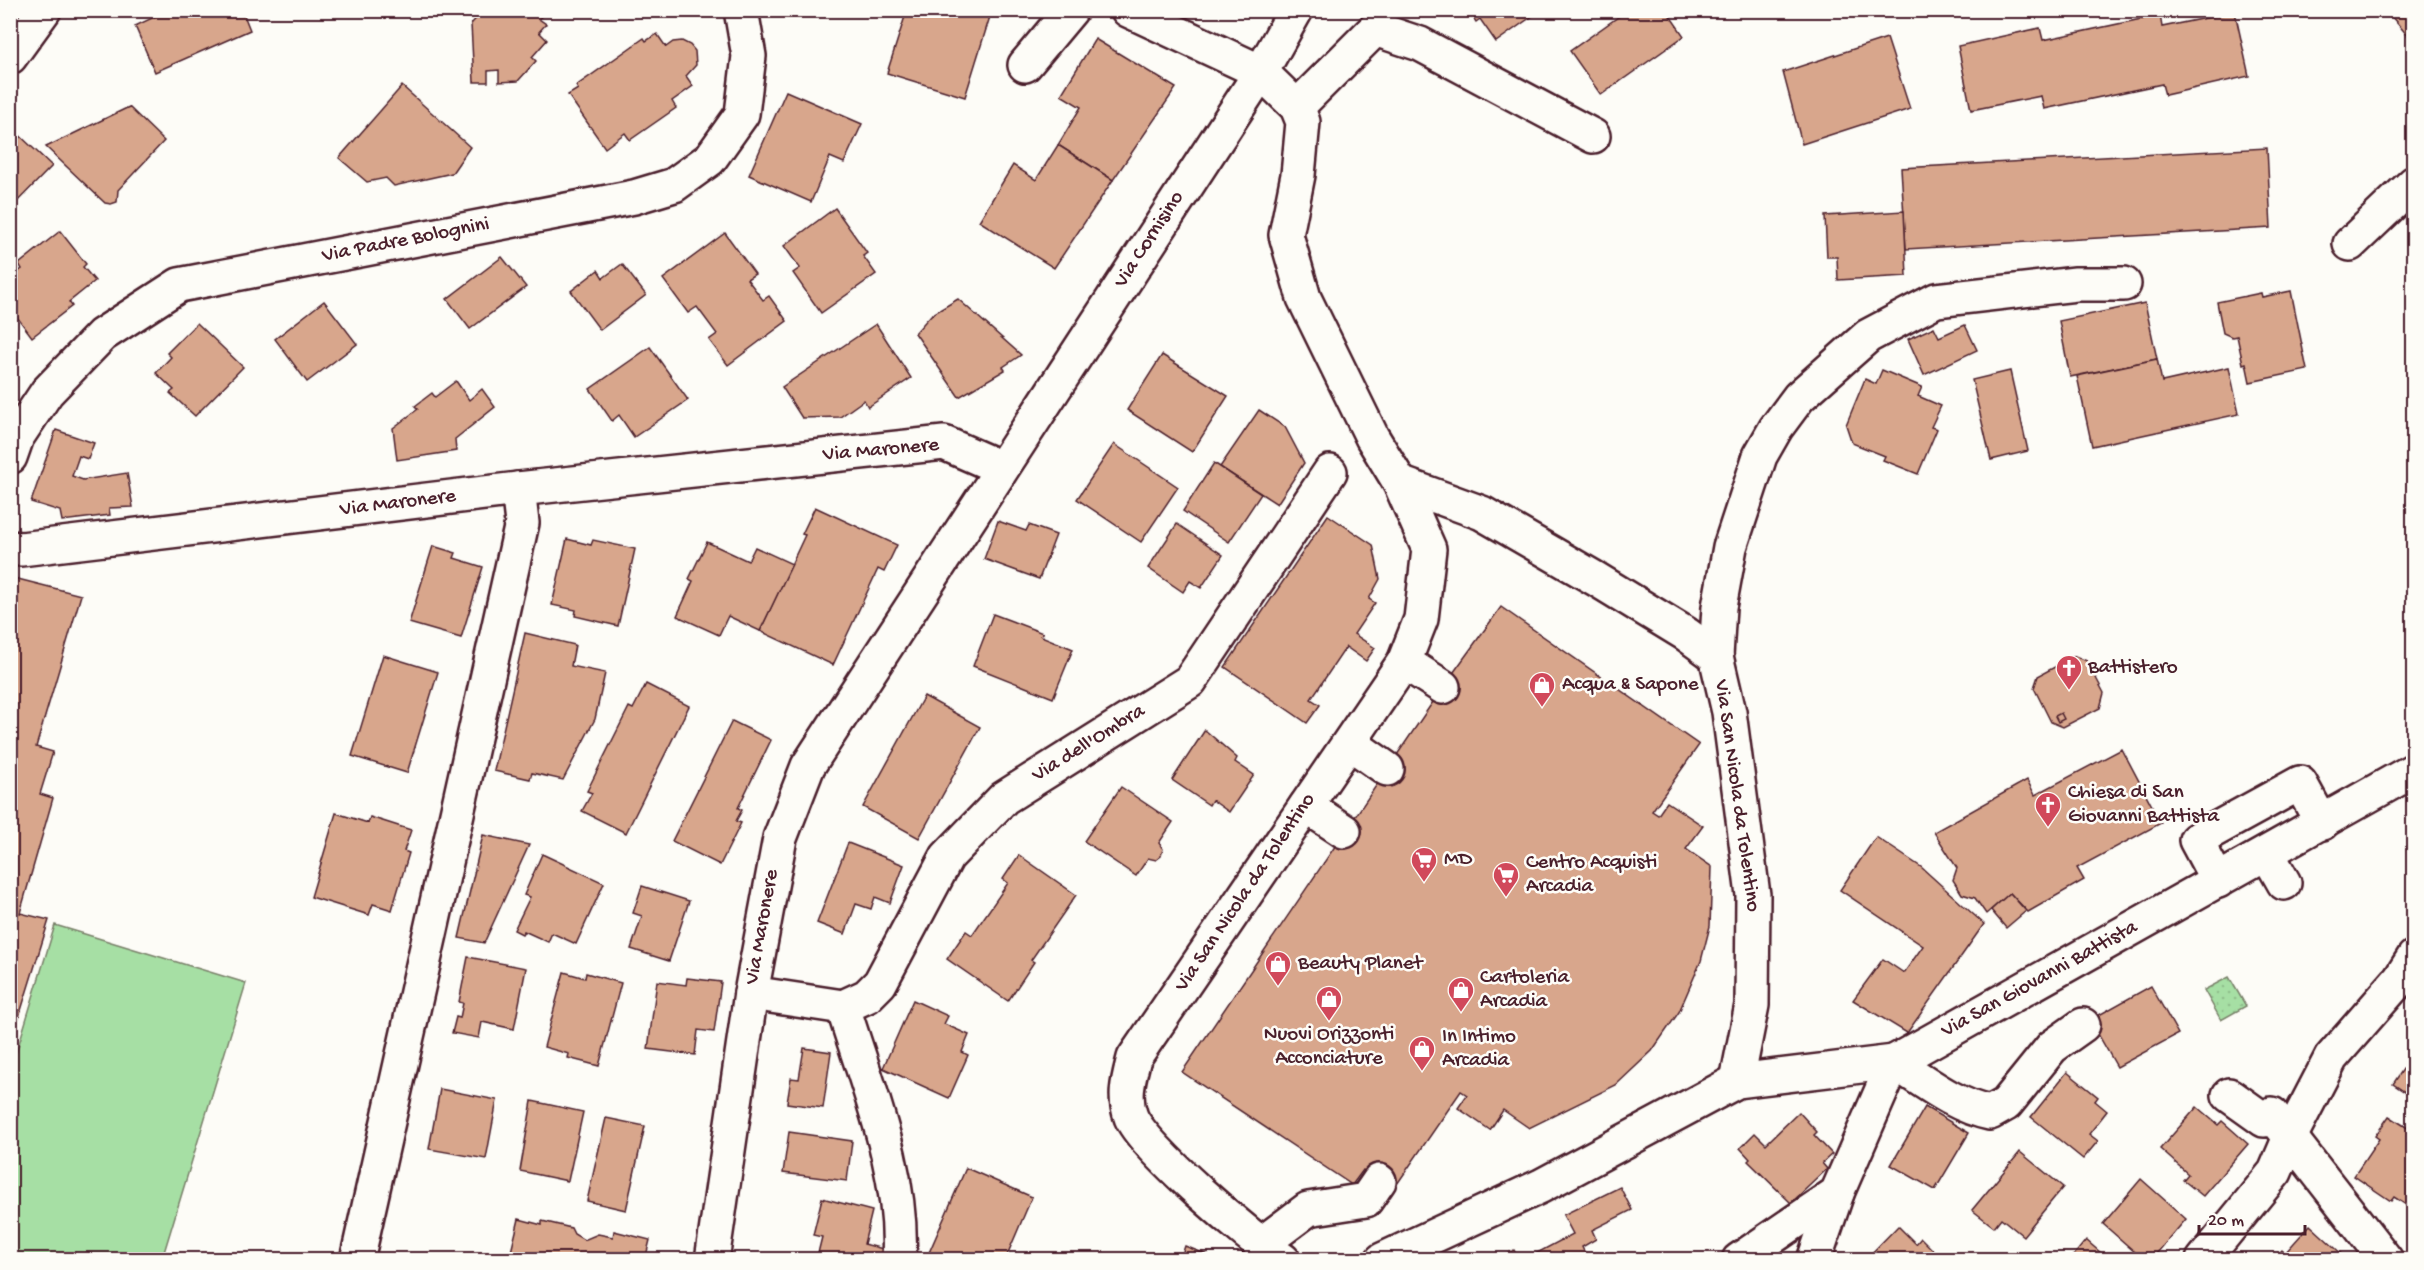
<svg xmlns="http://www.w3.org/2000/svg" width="2424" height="1270" viewBox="0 0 2424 1270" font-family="'Gochi Hand',sans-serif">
  <defs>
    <pattern id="grass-dots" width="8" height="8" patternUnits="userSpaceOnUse" patternTransform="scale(1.5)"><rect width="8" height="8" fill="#a6dfa4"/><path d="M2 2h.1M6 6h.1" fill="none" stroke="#90bf8d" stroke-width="1.8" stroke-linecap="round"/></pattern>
  </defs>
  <rect width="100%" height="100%" fill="#fdfcf7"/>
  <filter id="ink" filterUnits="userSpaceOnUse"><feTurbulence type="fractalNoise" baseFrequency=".0167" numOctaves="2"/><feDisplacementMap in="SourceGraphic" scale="12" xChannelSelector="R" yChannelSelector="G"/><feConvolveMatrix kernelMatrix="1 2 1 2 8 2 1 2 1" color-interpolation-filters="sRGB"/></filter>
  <g filter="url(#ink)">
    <!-- grass -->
    <path fill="url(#grass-dots)" stroke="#787f68" stroke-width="1.5" d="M 2229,977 L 2246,1006 L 2221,1020 L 2204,990 Z"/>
    <!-- pitch -->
    <path fill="#a6dfa4" stroke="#787f68" stroke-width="1.5" d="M 55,925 L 246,983 L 162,1259 L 11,1259 L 11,1070 Z"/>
    <!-- building -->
    <g fill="#d8a68c" stroke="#4a1f2b" stroke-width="1.5">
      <path d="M 169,10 L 242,10 L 250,30 L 155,72 L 135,26 Z"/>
      <path d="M 484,10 L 547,10 L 539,19 L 546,24 L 539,32 L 547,40 L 532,57 L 536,61 L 518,81 L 499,82 L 499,70 L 488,71 L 488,82 L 474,82 L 471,24 Z"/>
      <path d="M 907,10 L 992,10 L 965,97 L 887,73 Z"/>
      <path d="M 1468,10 L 1541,10 L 1496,42 L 1480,19 L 1476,22 Z"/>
      <path d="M 1628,10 L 1666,10 L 1684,36 L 1601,95 L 1570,51 Z"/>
      <path d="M 2397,10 L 2414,10 L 2414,43 L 2391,16 Z"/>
      <path d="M 2235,12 L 2249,76 L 2165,95 L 2162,84 L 2044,109 L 2041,96 L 1971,110 L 1958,46 L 2040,28 L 2043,40 L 2160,15 L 2162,27 Z"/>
      <path d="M 657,34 L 666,47 L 673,42 L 682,41 L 690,45 L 695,51 L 696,65 L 686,76 L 693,86 L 672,101 L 676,108 L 630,140 L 625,133 L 605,148 L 568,95 L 578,89 L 576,86 L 644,38 L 646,41 Z"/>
      <path d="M 1887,38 L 1910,109 L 1802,144 L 1783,72 Z"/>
      <path d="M 1095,39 L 1176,88 L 1113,180 L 1058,145 L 1081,107 L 1061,95 Z"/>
      <path d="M 402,86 L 470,147 L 452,173 L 394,186 L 386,178 L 367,182 L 339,158 Z"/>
      <path d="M 786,91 L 862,124 L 844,163 L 830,157 L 811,202 L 749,175 Z"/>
      <path d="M 129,107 L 164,141 L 118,190 L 117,202 L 111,204 L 105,203 L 46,147 Z"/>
      <path d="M 14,130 L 52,166 L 10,209 L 10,134 Z"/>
      <path d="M 1058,145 L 1113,180 L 1054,268 L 979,221 L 1013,165 L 1036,180 Z"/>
      <path d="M 2267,148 L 2271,228 L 1906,249 L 1901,168 Z"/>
      <path d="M 835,208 L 867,253 L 863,256 L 876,274 L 821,313 L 793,273 L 800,268 L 784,246 Z"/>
      <path d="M 1904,211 L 1907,276 L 1838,280 L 1837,257 L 1827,257 L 1825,216 Z"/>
      <path d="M 60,231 L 86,264 L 83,267 L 95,281 L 69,302 L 72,306 L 32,337 L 11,309 L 10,278 L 22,269 L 19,264 Z"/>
      <path d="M 725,233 L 755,274 L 747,279 L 763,300 L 769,296 L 787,321 L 728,365 L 709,340 L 717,334 L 697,307 L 688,313 L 663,279 Z"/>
      <path d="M 502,257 L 526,287 L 470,329 L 447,299 Z"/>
      <path d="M 622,264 L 646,295 L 600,330 L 571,291 L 598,270 L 603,278 Z"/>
      <path d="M 2291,291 L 2307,370 L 2250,382 L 2246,363 L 2243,364 L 2237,336 L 2232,337 L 2223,333 L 2217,302 L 2261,293 L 2262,297 Z"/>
      <path d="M 958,299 L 1021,355 L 1003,367 L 1005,370 L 959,397 L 915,333 L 931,315 Z"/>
      <path d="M 324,301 L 357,344 L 307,382 L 275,339 Z"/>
      <path d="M 2145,303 L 2157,359 L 2070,377 L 2059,321 Z"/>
      <path d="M 197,323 L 243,367 L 195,416 L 170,393 L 174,390 L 156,373 L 171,357 L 167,353 Z"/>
      <path d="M 876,324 L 911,378 L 868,407 L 864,400 L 840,417 L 802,418 L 782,387 Z"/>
      <path d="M 1965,325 L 1977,350 L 1924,375 L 1908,339 L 1934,327 L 1939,337 Z"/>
      <path d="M 650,347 L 688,400 L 634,437 L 619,415 L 612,421 L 590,389 Z"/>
      <path d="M 1162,355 L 1228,396 L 1192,452 L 1127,410 Z"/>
      <path d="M 2157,359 L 2162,382 L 2229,367 L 2239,414 L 2092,446 L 2077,376 Z"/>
      <path d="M 1882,370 L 1922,387 L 1918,396 L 1941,406 L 1931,427 L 1937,429 L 1918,474 L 1883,460 L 1885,456 L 1852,443 L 1846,425 L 1865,379 L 1876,384 Z"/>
      <path d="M 2010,371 L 2028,451 L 1991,460 L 1972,380 Z"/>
      <path d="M 456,381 L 469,400 L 482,389 L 495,407 L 455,439 L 456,451 L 397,460 L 393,428 L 418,409 L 415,406 L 432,393 L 435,397 Z"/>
      <path d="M 1259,410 L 1285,427 L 1304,463 L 1277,504 L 1220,467 Z"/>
      <path d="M 56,430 L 94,443 L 88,459 L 79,456 L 72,476 L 83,480 L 127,473 L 133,507 L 109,508 L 110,515 L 62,521 L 60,511 L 31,502 Z"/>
      <path d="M 1114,444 L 1178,487 L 1141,542 L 1077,499 Z"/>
      <path d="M 1214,463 L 1261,494 L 1229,542 L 1183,511 Z"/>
      <path d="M 815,507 L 897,545 L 884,572 L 878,569 L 833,665 L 760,631 L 805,535 L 802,534 Z"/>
      <path d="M 1328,515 L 1373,545 L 1380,579 L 1369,599 L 1375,603 L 1354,634 L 1375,648 L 1366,661 L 1346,647 L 1311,699 L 1320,705 L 1307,723 L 1225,667 Z"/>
      <path d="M 998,521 L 1026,531 L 1029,525 L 1056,535 L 1039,579 L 984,559 Z"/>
      <path d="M 1177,524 L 1223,555 L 1201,588 L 1190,581 L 1183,592 L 1148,568 Z"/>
      <path d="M 567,539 L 591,545 L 593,540 L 635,549 L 618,626 L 575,616 L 576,610 L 552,605 Z"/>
      <path d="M 707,542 L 748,561 L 755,547 L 792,564 L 760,631 L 728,616 L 719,635 L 677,616 L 693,581 L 689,579 Z"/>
      <path d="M 433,546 L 456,553 L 454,558 L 483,567 L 461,638 L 409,623 Z"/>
      <path d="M 10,577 L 81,595 L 36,747 L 53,752 L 40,794 L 53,798 L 20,913 L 49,920 L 10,1046 Z"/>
      <path d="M 1501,607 L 1699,745 L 1652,811 L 1658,815 L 1667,802 L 1703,826 L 1686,849 L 1712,867 L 1710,926 L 1701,961 L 1679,1012 L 1652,1051 L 1616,1085 L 1529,1128 L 1503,1110 L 1490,1130 L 1458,1108 L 1467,1095 L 1461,1091 L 1393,1190 L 1363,1170 L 1352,1185 L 1182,1072 L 1443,687 Z"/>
      <path d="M 993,614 L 1043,633 L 1041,636 L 1073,649 L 1053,698 L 973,666 Z"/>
      <path d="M 525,633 L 575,645 L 571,666 L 605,673 L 595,719 L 563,780 L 532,773 L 530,779 L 494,771 Z"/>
      <path d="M 383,655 L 438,672 L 407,773 L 352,756 Z"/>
      <path d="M 2075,656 L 2087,661 L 2104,693 L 2100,708 L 2063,727 L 2051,722 L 2034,688 L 2038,676 Z"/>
      <path d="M 646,684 L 689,706 L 626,833 L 582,811 L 592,793 L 587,791 L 629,707 L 633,709 Z"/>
      <path d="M 924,696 L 980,727 L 919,838 L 863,807 Z"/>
      <path d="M 2061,713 L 2064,719 L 2058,722 L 2055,716 Z"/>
      <path d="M 732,721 L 771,740 L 738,808 L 742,810 L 736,821 L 741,823 L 720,865 L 672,841 Z"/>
      <path d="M 1205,730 L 1237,758 L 1235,762 L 1254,775 L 1229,812 L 1212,800 L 1209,805 L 1172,780 Z"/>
      <path d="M 2122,749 L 2161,823 L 2077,868 L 2084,880 L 2028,912 L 2010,893 L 1986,914 L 1975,898 L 1962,894 L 1953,880 L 1957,868 L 1934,832 L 2027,780 L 2035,795 Z"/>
      <path d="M 1121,787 L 1173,822 L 1159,843 L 1163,849 L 1161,856 L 1156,860 L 1148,858 L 1136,876 L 1084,841 Z"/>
      <path d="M 336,813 L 368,823 L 370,817 L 411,830 L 404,851 L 409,853 L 392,910 L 373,904 L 369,915 L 311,897 Z"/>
      <path d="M 483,835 L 529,845 L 484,943 L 459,938 Z"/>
      <path d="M 1876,837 L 1921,867 L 1984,924 L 1907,1033 L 1853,1000 L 1883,959 L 1904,973 L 1923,946 L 1840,890 Z"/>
      <path d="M 848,843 L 904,865 L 890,903 L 875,897 L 871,909 L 856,904 L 845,934 L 817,923 Z"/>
      <path d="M 542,854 L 604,883 L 576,944 L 552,933 L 548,942 L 524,931 L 522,934 L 514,930 L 530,897 L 524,895 Z"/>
      <path d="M 1019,855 L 1076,895 L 1031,960 L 1034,962 L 1008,1001 L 947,959 L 966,931 L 972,935 L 1008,883 L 1003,879 Z"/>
      <path d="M 642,886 L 689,901 L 669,961 L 631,949 L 642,916 L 633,913 Z"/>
      <path d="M 2010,893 L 2026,911 L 2006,928 L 1991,910 Z"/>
      <path d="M 468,957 L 526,968 L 514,1029 L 482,1022 L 479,1038 L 452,1033 L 456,1017 L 460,1018 L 463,1003 L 459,1002 Z"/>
      <path d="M 564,972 L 585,978 L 586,973 L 621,983 L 599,1066 L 568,1058 L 569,1054 L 544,1047 Z"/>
      <path d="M 687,978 L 721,982 L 714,1032 L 698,1030 L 695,1055 L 648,1049 L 657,981 L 686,985 Z"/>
      <path d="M 2151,986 L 2178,1034 L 2117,1067 L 2090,1020 Z"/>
      <path d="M 913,1000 L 948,1016 L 944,1024 L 969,1035 L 962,1052 L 968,1055 L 949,1098 L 883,1068 Z"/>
      <path d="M 804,1048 L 831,1052 L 823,1108 L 787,1103 L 791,1078 L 799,1079 Z"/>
      <path d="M 2414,1053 L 2414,1098 L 2393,1084 Z"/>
      <path d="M 2067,1072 L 2098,1097 L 2095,1101 L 2107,1111 L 2089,1134 L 2098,1141 L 2083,1159 L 2031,1117 Z"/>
      <path d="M 440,1089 L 497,1100 L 486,1159 L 429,1149 Z"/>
      <path d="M 532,1101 L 583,1112 L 568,1181 L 520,1171 Z"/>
      <path d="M 1925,1107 L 1969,1133 L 1935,1190 L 1891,1165 Z"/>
      <path d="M 2197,1107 L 2218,1125 L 2222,1121 L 2248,1144 L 2203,1196 L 2183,1180 L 2188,1174 L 2160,1149 Z"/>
      <path d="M 1799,1112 L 1817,1132 L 1814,1135 L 1832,1154 L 1822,1163 L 1827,1169 L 1791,1203 L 1748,1161 L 1750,1159 L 1740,1148 L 1755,1133 L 1766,1144 Z"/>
      <path d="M 2389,1116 L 2414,1132 L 2414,1210 L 2394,1197 L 2391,1201 L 2354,1176 L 2379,1139 L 2375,1136 Z"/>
      <path d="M 606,1118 L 645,1126 L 626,1210 L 587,1201 Z"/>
      <path d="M 789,1132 L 852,1141 L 847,1181 L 783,1173 Z"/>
      <path d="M 2020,1152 L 2063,1187 L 2023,1236 L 2001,1218 L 1994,1227 L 1972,1210 Z"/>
      <path d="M 966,1168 L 1032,1197 L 1005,1260 L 938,1260 L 928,1255 Z"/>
      <path d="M 2141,1179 L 2186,1219 L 2151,1260 L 2144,1260 L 2103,1224 Z"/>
      <path d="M 1620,1187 L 1632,1210 L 1592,1230 L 1596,1239 L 1582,1247 L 1588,1260 L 1541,1260 L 1537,1253 L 1573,1234 L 1563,1215 Z"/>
      <path d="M 822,1198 L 872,1211 L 864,1244 L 887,1250 L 885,1260 L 827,1260 L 817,1257 L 822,1237 L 813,1235 Z"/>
      <path d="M 519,1219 L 542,1225 L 542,1221 L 571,1228 L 574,1234 L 584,1240 L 598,1234 L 613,1237 L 614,1231 L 650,1240 L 645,1260 L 509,1260 Z"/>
      <path d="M 2310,1225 L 2345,1257 L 2343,1260 L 2273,1260 L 2282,1250 L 2285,1253 Z"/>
      <path d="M 1898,1226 L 1916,1244 L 1921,1238 L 1943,1260 L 1865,1260 Z"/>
      <path d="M 2086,1240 L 2109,1260 L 2070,1260 Z"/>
      <path d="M 1185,1246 L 1210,1256 L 1208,1260 L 1180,1260 Z"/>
      <path d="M 1514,1250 L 1519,1260 L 1497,1260 Z"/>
      <path d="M 1537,1253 L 1541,1260 L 1524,1260 Z"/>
    </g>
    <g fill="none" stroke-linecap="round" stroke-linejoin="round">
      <!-- minor casing -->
      <g stroke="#4a1f2b" stroke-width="38">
        <g id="minor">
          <path d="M 1128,10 L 1261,72 L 1297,107 L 1303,122 L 1298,175 L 1286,235 L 1304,298 L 1372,437 L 1400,483 L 1429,549 L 1421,619 L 1404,662 L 1134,1058 C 1129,1078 1123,1096 1131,1117 C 1144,1148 1252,1240 1283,1260"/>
          <path d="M 10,57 L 44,10"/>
          <path d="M 1025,65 L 1071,10"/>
          <path d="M 1297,107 L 1375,29 L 1420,44 L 1593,136"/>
          <path d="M 2350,244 L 2414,183"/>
          <path d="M 10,457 L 17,437 L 47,392 L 102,335 L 179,285 L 634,197 L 674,185 L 710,159 L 742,114 L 749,56 L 741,10"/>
          <path d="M 1400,483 L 1482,513 L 1596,579 L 1686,634 L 1716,656 L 1729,712 L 1753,895 L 1752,1005 L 1737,1081"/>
          <path d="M 10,548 L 21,549 L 518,489 L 944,443 L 1001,468"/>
          <path d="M 1716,656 L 1719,607 L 1730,547 L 1760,456 L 1776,428 L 1799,397 L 1868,336 L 1936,300 L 2076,284 L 2124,284"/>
          <path d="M 1404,662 L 1443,687"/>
          <path d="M 1350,743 L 1387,769"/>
          <path d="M 1306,806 L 1344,831"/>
          <path d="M 2267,853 L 2284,883"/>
          <path d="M 2218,881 L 2196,840 L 2300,783 L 2322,823"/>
          <path d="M 751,993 L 843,1007 C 868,1088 904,1173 899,1260"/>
          <path d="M 843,1007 L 867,996 L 880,983 L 947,857 L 1004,798 L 1190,681 L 1330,472"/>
          <path d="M 1894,1062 C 1924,1081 1955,1106 1990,1113 L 2006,1104 L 2052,1047 L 2083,1025"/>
          <path d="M 2229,1095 L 2264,1120 L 2272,1114 L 2386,1260"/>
          <path d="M 1260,1245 L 1308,1209 L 1366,1200 L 1379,1181"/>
          <path d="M 357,1260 L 522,523 L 518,489"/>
          <path d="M 712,1260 L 751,993 L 780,838 L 808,766 L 1261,72 L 1296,10"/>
          <path d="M 1382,1260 L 1541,1186 L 1737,1081 L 1894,1062"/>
          <path d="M 1739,1260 L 1837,1193 L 1894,1062 L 2414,770"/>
          <path d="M 1814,1260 L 1837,1193"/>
          <path d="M 2203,1260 L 2275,1172 L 2290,1137 L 2331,1058 L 2400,979 L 2414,957"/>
        </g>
      </g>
      <!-- minor -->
      <use href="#minor" stroke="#fdfcf7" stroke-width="33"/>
    </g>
  </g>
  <!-- icons -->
  <defs>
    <g id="church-pin" transform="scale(1.35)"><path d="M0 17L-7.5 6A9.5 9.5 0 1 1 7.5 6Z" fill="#d1495b" stroke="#fdfcf7"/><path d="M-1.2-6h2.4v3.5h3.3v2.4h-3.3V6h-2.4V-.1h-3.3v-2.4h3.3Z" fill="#fff"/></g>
    <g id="shop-pin" transform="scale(1.35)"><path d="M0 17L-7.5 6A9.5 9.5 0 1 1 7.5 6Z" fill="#d1495b" stroke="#fdfcf7"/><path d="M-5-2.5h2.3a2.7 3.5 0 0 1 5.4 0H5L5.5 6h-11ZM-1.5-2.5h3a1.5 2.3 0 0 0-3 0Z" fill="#fff"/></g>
    <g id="supermarket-pin" transform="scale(1.35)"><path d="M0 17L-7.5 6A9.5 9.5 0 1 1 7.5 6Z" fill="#d1495b" stroke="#fdfcf7"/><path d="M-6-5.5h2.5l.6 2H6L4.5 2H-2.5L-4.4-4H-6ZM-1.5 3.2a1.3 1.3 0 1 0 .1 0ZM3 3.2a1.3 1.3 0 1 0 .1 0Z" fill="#fff"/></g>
  </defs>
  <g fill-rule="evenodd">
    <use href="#church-pin" x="2069" y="668"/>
    <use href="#shop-pin" x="1542" y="685"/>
    <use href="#church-pin" x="2048" y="805"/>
    <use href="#supermarket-pin" x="1424" y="860"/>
    <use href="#supermarket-pin" x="1506" y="875"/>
    <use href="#shop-pin" x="1278" y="964"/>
    <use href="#shop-pin" x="1461" y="990"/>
    <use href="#shop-pin" x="1329" y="999"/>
    <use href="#shop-pin" x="1422" y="1049"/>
  </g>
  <g text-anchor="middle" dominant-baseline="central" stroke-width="5" stroke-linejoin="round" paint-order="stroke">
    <!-- street labels -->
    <g font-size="21" fill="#4a1f2b" stroke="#fdfcf7">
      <text transform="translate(1150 240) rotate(-57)">Via Cornisino</text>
      <text transform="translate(406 241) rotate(-11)">Via Padre Bolognini</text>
      <text transform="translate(881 451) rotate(-5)">Via Maronere</text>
      <text transform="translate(398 504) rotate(-7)">Via Maronere</text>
      <text transform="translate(1089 744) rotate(-32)">Via dell'Ombra</text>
      <text transform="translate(1736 796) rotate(82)">Via San Nicola da Tolentino</text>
      <text transform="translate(1246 893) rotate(-56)">Via San Nicola da Tolentino</text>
      <text transform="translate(763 927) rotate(-80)">Via Maronere</text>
      <text transform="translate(2040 980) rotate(-29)">Via San Giovanni Battista</text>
    </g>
    <!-- poi labels -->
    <g font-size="21" fill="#4a1f2b" stroke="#fdfcf7" text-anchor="start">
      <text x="2088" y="668">Battistero</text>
      <text x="1562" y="685">Acqua &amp; Sapone</text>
      <text x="2068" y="793">Chiesa di San<tspan x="2068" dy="24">Giovanni Battista</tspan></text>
      <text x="1444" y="860">MD</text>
      <text x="1526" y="863">Centro Acquisti<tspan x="1526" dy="24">Arcadia</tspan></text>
      <text x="1298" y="964">Beauty Planet</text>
      <text x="1480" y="978">Cartoleria<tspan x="1480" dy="24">Arcadia</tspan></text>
      <text x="1329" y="1035" text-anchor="middle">Nuovi Orizzonti<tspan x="1329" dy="24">Acconciature</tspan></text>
      <text x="1442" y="1037">In Intimo<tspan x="1442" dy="24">Arcadia</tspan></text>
    </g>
  </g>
  <!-- margin -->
  <rect width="2424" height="1270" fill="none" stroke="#fdfcf7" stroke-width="36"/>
  <rect x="18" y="18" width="2388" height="1234" fill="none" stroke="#4a1f2b" stroke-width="2" filter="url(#ink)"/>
  <!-- scale -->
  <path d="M2199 1225v9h106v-9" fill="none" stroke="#4a1f2b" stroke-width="3"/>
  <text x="2208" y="1225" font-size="18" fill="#4a1f2b" stroke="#fdfcf7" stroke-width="4.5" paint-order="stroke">20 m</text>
</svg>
